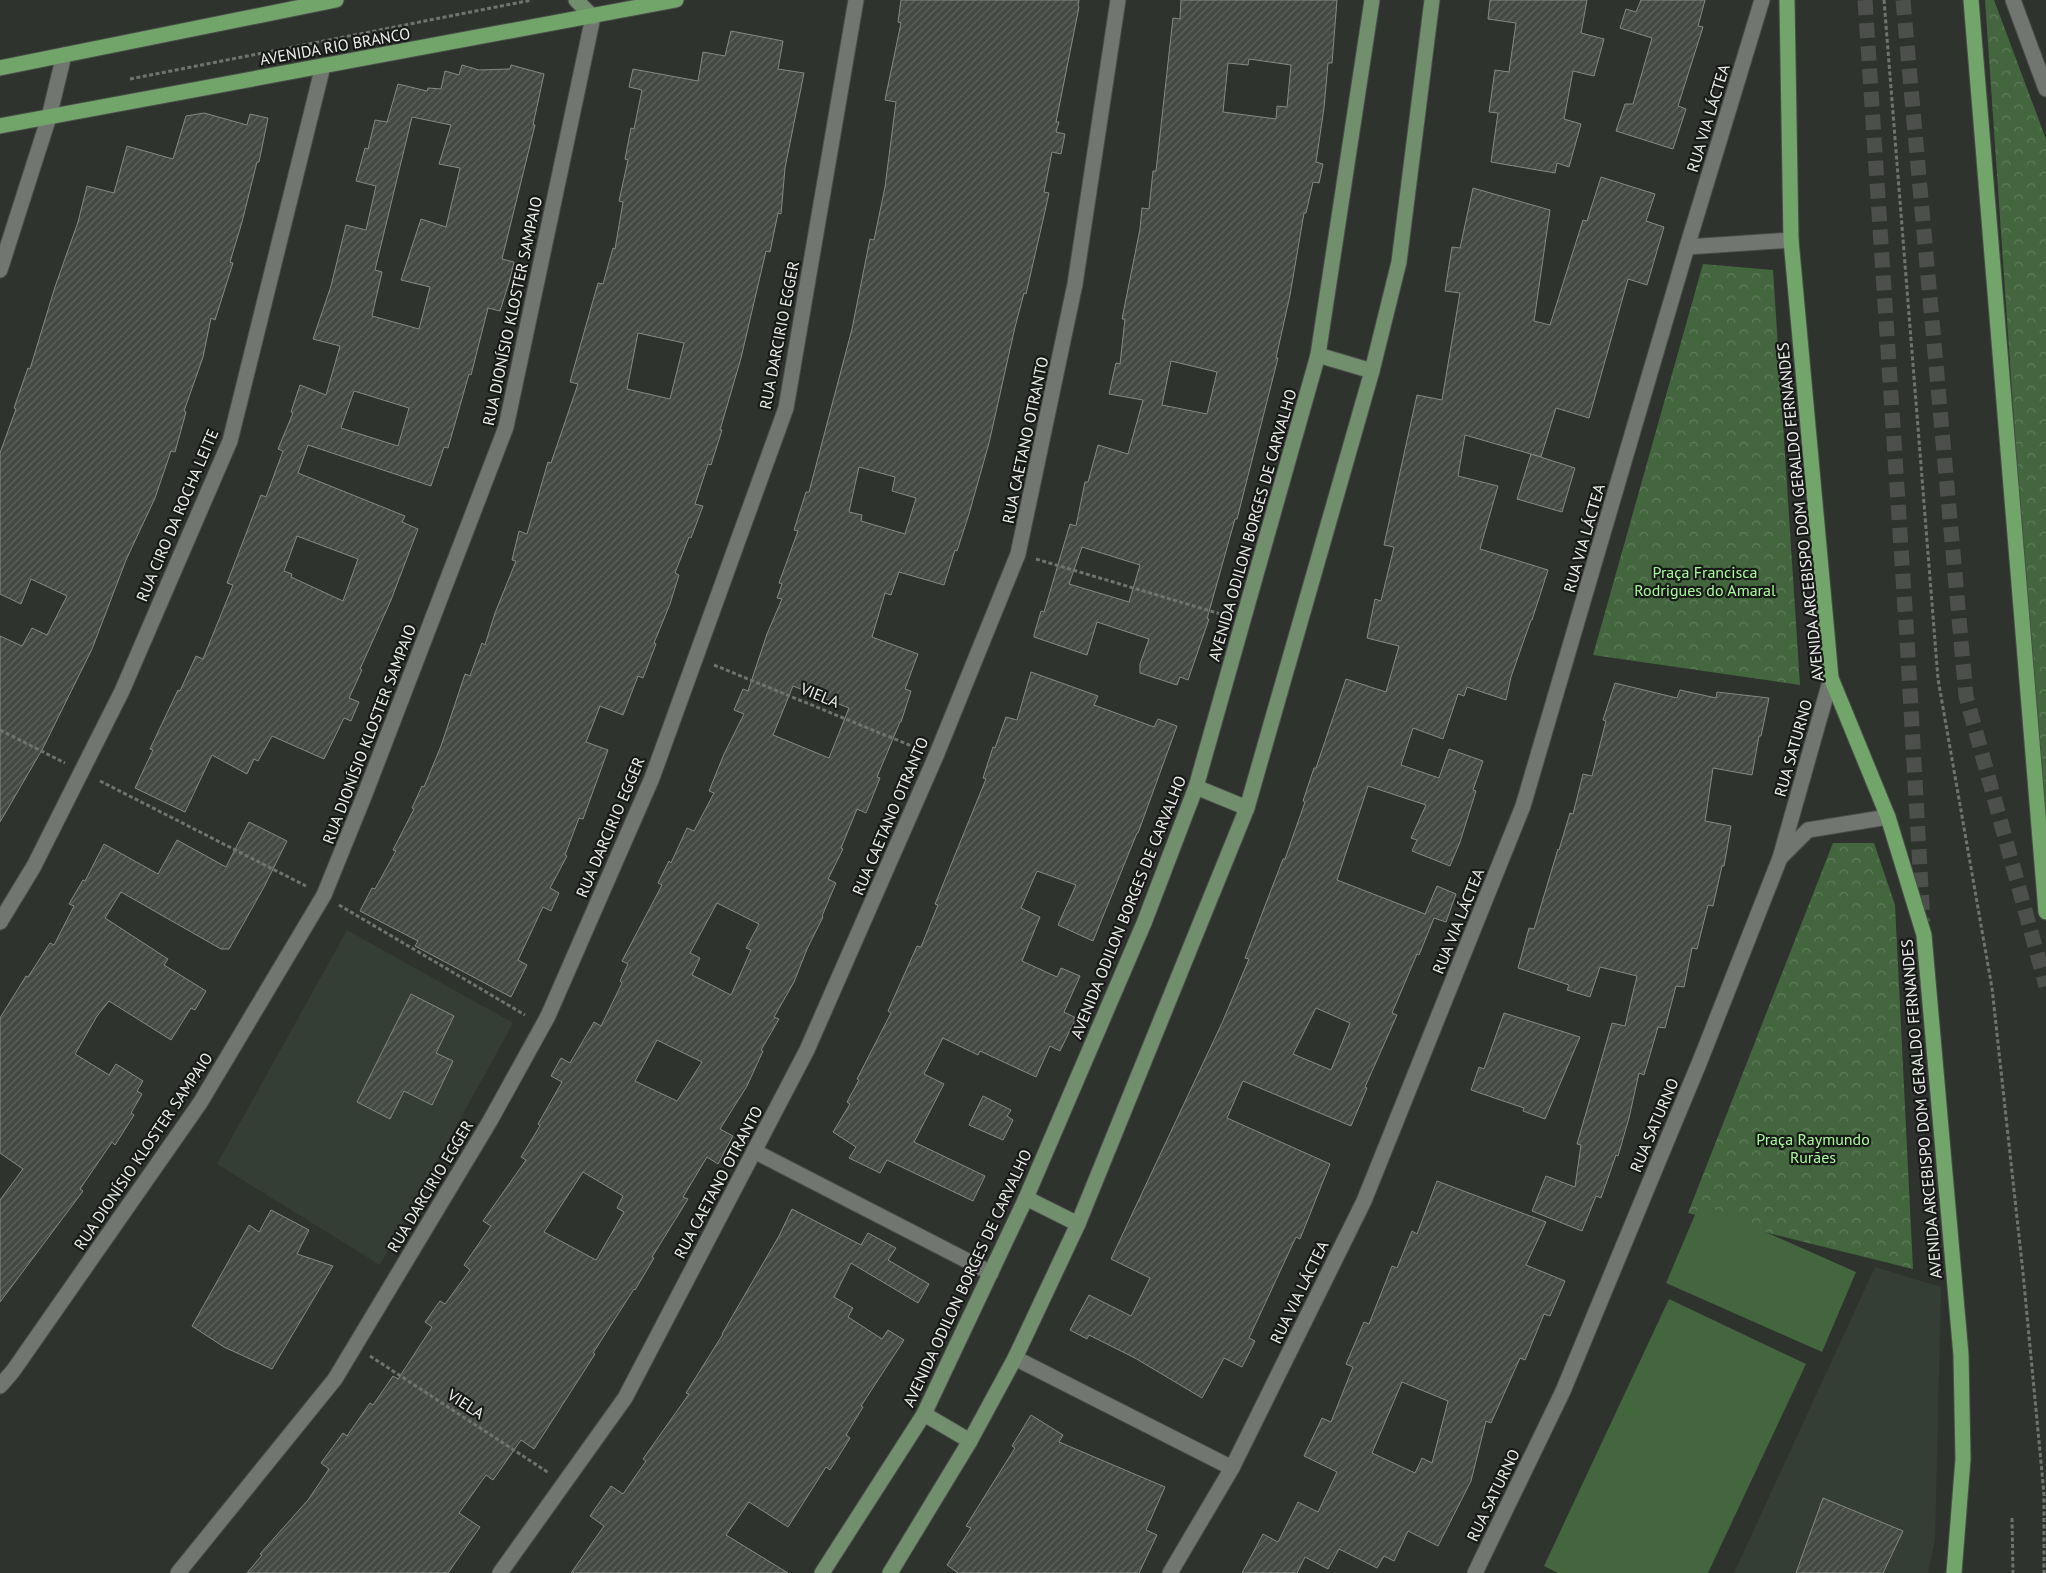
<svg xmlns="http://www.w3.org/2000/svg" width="2046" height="1573" viewBox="0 0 2046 1573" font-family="'PT Sans',sans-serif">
  <defs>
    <pattern id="park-crowns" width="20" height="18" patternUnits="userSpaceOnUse" patternTransform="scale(1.25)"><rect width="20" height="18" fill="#43663e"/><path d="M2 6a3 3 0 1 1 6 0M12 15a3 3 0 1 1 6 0" fill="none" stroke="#5e7c5a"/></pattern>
    <pattern id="building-hatch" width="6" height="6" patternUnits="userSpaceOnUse" patternTransform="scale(1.25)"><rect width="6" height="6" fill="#454944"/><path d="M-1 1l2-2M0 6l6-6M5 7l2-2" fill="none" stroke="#60645f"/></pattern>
  </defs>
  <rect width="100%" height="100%" fill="#2f332e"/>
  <!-- built -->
  <g fill="#353e34">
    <path d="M 347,930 L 513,1023 L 380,1265 L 217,1164 Z"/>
    <path d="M 1875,1267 L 1941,1287 L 1935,1540 L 1928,1573 L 1734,1573 Z"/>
  </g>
  <!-- park -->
  <g fill="url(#park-crowns)">
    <path d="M 1985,0 L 1994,0 L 2046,139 L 2046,885 Z"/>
    <path d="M 1703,264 L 1773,270 L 1800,685 L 1593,655 Z"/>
    <path d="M 1833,843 L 1874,843 L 1895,905 L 1913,1269 L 1688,1213 Z"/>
  </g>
  <!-- pitch -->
  <g fill="#43663e">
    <path d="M 1700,1203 L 1856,1272 L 1822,1352 L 1666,1283 Z"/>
    <path d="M 1669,1299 L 1806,1364 L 1708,1573 L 1558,1573 L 1544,1566 Z"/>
  </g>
  <!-- building -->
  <g fill="url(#building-hatch)" stroke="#858a84" fill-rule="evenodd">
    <path d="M 901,0 L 1079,0 L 1078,6 L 1079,7 L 1056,122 L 1059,122 L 1056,132 L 1065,134 L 1061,154 L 1052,152 L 1044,192 L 1049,193 L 1043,220 L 1026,294 L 1024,293 L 1015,327 L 989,443 L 969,514 L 957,551 L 955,550 L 944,585 L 899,572 L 891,595 L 885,593 L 872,637 L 918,654 L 905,689 L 911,691 L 901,722 L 900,722 L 877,777 L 880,778 L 866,813 L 857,809 L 841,848 L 843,849 L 828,879 L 836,883 L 822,916 L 823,917 L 807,949 L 794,982 L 774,1017 L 779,1019 L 761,1050 L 763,1051 L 747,1086 L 720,1129 L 733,1136 L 718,1164 L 707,1157 L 683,1197 L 688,1199 L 652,1257 L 654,1258 L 635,1290 L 634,1289 L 593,1353 L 595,1354 L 534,1449 L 521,1440 L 493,1480 L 486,1475 L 459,1513 L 480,1527 L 448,1573 L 247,1573 L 262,1555 L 260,1554 L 308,1500 L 329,1469 L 321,1463 L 343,1433 L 347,1436 L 370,1403 L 373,1405 L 393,1376 L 398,1379 L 432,1327 L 425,1322 L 440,1301 L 445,1304 L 470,1270 L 464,1265 L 491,1226 L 483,1221 L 526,1160 L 521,1157 L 540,1126 L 538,1124 L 562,1082 L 551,1076 L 561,1058 L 570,1063 L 594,1022 L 601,1026 L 622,983 L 620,981 L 628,964 L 622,961 L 662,885 L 658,883 L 669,861 L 671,863 L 687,828 L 694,831 L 714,793 L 709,791 L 724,754 L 744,714 L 734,710 L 743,689 L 748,691 L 767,634 L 782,599 L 777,598 L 782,584 L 779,583 L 798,531 L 794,530 L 806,492 L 809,492 L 852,329 L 870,239 L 874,240 L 885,187 L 896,102 L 885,100 L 901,23 L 898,22 ZM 859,467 L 895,477 L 892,491 L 916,498 L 905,534 L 861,521 L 862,515 L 849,512 ZM 793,686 L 849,708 L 829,758 L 773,735 ZM 717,903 L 759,924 L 746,948 L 751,950 L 731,995 L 692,975 L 700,958 L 690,953 ZM 657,1040 L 702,1062 L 677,1101 L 635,1081 ZM 583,1172 L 623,1196 L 617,1208 L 624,1212 L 596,1260 L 544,1232 Z"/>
    <path d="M 1181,0 L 1337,0 L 1332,63 L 1328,63 L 1324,108 L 1316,162 L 1323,164 L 1319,183 L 1313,182 L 1306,213 L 1304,213 L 1290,295 L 1276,358 L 1278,358 L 1237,519 L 1235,519 L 1207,619 L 1209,619 L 1188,680 L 1180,677 L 1177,685 L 1140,673 L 1140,664 L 1149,639 L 1097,622 L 1087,655 L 1034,637 L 1034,635 L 1041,611 L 1044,612 L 1070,524 L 1076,526 L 1085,482 L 1088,482 L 1098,445 L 1128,454 L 1143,400 L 1109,394 L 1116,363 L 1120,364 L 1125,319 L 1122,319 L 1140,229 L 1142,208 L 1149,209 L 1153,171 L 1156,171 L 1173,18 L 1180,19 ZM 1249,59 L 1291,65 L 1287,107 L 1277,106 L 1276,119 L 1223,112 L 1228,63 L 1248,65 ZM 1171,361 L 1217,372 L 1207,414 L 1162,405 ZM 1082,547 L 1140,565 L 1129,602 L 1069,584 Z"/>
    <path d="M 1490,0 L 1587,0 L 1581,33 L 1604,39 L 1594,76 L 1573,71 L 1564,119 L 1581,124 L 1569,167 L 1557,163 L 1555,173 L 1491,162 L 1498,113 L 1489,112 L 1495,70 L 1509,72 L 1516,23 L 1488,19 Z"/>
    <path d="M 1641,0 L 1705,0 L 1698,26 L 1703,27 L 1678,106 L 1686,109 L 1673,149 L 1616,131 L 1625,104 L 1633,104 L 1652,38 L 1620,28 L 1626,9 L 1636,12 Z"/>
    <path d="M 731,31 L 783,41 L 778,69 L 804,73 L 785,168 L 781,214 L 778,213 L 770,252 L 766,251 L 741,358 L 720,430 L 722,430 L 711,465 L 708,464 L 695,504 L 703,506 L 691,538 L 689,537 L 675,573 L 679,575 L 670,604 L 654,643 L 656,644 L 643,678 L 638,676 L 623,715 L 600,706 L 586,742 L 608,750 L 583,819 L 579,818 L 565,855 L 567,856 L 550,888 L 559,893 L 551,911 L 543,907 L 518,960 L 527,965 L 511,997 L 415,946 L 418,941 L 360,911 L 372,888 L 375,889 L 396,851 L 393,850 L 414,809 L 412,808 L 422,786 L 424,787 L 441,746 L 465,674 L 470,676 L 482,643 L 485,645 L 495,613 L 516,561 L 512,560 L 519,531 L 527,534 L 548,462 L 551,463 L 578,384 L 570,382 L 598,283 L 603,284 L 613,248 L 615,249 L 623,202 L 619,201 L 628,160 L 625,159 L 631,128 L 634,129 L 642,90 L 629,87 L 633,69 L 698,81 L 703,52 L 725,56 ZM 638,333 L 684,343 L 670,399 L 627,389 Z"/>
    <path d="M 462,65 L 479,70 L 510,69 L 511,65 L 544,74 L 533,125 L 535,125 L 502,259 L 514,262 L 510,279 L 500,311 L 488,308 L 471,375 L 469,374 L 448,448 L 444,447 L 431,486 L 308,445 L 298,473 L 405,516 L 402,522 L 418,529 L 391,600 L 360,669 L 362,670 L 349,698 L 359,702 L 351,721 L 344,718 L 324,759 L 272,736 L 258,761 L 254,759 L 247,774 L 212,755 L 185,812 L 135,788 L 153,750 L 150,749 L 178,690 L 180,691 L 196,656 L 203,659 L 233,585 L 227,583 L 261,495 L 266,497 L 283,451 L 278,449 L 293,413 L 291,412 L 300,385 L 326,395 L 340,346 L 313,339 L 331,286 L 346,225 L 366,230 L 376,186 L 356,181 L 365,148 L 368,149 L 375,120 L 387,122 L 398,84 L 427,91 L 428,88 L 441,89 L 445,71 L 459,75 ZM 412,117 L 451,125 L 439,164 L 460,168 L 446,227 L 421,219 L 401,280 L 430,287 L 419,329 L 372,316 L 382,272 L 375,270 ZM 354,391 L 409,408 L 398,446 L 341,428 ZM 297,536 L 358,559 L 343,601 L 291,577 L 292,574 L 284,571 Z"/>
    <path d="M 204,113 L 247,125 L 250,114 L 268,118 L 259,162 L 257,162 L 242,222 L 230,262 L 233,263 L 215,320 L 211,318 L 203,357 L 184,411 L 186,412 L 175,452 L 171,451 L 155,498 L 126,560 L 92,649 L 43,748 L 0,822 L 0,636 L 22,646 L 32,628 L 47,635 L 67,596 L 31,579 L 21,604 L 0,594 L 0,453 L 16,409 L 14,408 L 28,368 L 30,369 L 55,287 L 78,222 L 87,186 L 114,193 L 127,146 L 173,159 L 186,116 Z"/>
    <path d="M 1601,177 L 1655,194 L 1646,221 L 1664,227 L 1647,285 L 1628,279 L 1589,418 L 1556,408 L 1541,457 L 1465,435 L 1458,476 L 1498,486 L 1480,549 L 1548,570 L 1532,620 L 1531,620 L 1511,677 L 1506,700 L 1467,687 L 1464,696 L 1458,694 L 1443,739 L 1413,728 L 1401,765 L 1439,778 L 1449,749 L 1483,761 L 1473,790 L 1476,791 L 1460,842 L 1450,866 L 1412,851 L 1417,840 L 1411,838 L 1426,805 L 1368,786 L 1337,880 L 1425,914 L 1437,886 L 1456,894 L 1446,922 L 1434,918 L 1419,955 L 1417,954 L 1392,1013 L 1397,1015 L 1365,1087 L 1367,1088 L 1351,1126 L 1243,1081 L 1227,1118 L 1330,1164 L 1300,1239 L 1296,1237 L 1249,1338 L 1255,1341 L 1242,1367 L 1224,1358 L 1202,1398 L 1135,1358 L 1089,1335 L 1087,1339 L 1070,1330 L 1089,1295 L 1131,1316 L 1150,1278 L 1111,1259 L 1222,1023 L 1249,959 L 1245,958 L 1283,859 L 1285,859 L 1305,802 L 1303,801 L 1314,768 L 1316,768 L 1346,679 L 1386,692 L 1399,646 L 1367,638 L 1375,599 L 1381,601 L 1394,547 L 1384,545 L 1417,395 L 1442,400 L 1460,293 L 1445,291 L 1452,247 L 1460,248 L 1473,188 L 1550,210 L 1534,321 L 1550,325 L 1583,220 L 1587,221 ZM 1316,1008 L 1350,1023 L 1331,1070 L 1293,1054 Z"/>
    <path d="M 1531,454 L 1575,468 L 1562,512 L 1517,499 Z"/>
    <path d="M 1031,672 L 1098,696 L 1094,705 L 1154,727 L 1158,719 L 1177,726 L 1138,833 L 1137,833 L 1093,941 L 1058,925 L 1076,885 L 1037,871 L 1021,908 L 1040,917 L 1022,961 L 1057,977 L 1061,968 L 1080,976 L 1064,1012 L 1076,1018 L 1060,1051 L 1050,1046 L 1036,1077 L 980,1051 L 978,1055 L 943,1038 L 924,1074 L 944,1084 L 914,1142 L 985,1176 L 973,1201 L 887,1160 L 880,1173 L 849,1158 L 856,1147 L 833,1132 L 850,1104 L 847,1102 L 859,1080 L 857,1079 L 891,1013 L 888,1011 L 917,946 L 921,947 L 938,905 L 935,904 L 986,779 L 983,778 L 993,747 L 995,748 L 1006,717 L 1017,720 Z"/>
    <path d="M 1615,683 L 1677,698 L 1680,690 L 1716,698 L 1717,692 L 1769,698 L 1761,736 L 1759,736 L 1752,775 L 1713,768 L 1705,821 L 1731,826 L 1724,866 L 1722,866 L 1713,906 L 1708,905 L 1697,949 L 1692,948 L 1684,987 L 1676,986 L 1665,1028 L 1658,1027 L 1644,1075 L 1639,1073 L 1629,1118 L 1618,1156 L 1616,1155 L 1601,1198 L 1596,1196 L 1582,1231 L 1532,1211 L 1546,1176 L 1575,1187 L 1581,1145 L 1577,1144 L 1612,1023 L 1625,1026 L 1637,976 L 1600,967 L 1590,997 L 1567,990 L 1569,985 L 1518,968 L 1529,928 L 1534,929 L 1558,849 L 1559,850 L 1570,813 L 1573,814 L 1583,774 L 1592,776 L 1606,721 L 1603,720 Z"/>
    <path d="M 249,822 L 287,841 L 264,887 L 229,949 L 221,949 L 121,892 L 105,918 L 168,959 L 164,965 L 206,991 L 195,1010 L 191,1008 L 171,1040 L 109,1001 L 97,1016 L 75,1054 L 109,1075 L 116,1064 L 143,1081 L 137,1091 L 142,1094 L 131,1113 L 134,1115 L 115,1145 L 112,1142 L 80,1189 L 83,1191 L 0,1302 L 0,1200 L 23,1169 L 0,1153 L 0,1018 L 26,976 L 28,977 L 50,943 L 54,945 L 74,906 L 69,904 L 83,880 L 85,881 L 104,844 L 158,874 L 177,840 L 226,867 Z"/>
    <path d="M 411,994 L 454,1016 L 436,1053 L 453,1061 L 432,1105 L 404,1091 L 390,1119 L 357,1102 Z"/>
    <path d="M 1504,1013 L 1580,1037 L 1545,1119 L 1523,1111 L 1524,1108 L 1471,1090 L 1479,1067 L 1484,1069 Z"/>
    <path d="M 983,1096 L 1011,1110 L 1007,1116 L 1013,1120 L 1003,1140 L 969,1125 Z"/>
    <path d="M 1437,1181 L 1546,1222 L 1526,1265 L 1565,1281 L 1550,1316 L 1544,1314 L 1525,1360 L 1520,1358 L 1491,1423 L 1486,1421 L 1471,1481 L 1438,1546 L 1408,1531 L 1394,1561 L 1384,1556 L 1377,1568 L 1339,1549 L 1328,1569 L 1305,1557 L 1297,1573 L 1242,1573 L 1263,1534 L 1278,1542 L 1298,1502 L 1318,1512 L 1337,1472 L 1304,1456 L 1322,1418 L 1331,1422 L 1353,1367 L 1346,1364 L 1364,1322 L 1369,1324 L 1392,1266 L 1397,1268 L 1412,1231 L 1417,1234 ZM 1402,1382 L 1448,1401 L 1432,1463 L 1422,1458 L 1415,1473 L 1372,1453 Z"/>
    <path d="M 792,1209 L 861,1245 L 868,1233 L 896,1248 L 888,1260 L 929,1284 L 918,1303 L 851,1263 L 834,1297 L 853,1308 L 848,1317 L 882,1339 L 888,1330 L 904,1340 L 861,1406 L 863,1407 L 846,1435 L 850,1438 L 830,1470 L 826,1467 L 788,1527 L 749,1502 L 726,1535 L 788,1573 L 571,1573 L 604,1526 L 590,1516 L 611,1486 L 623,1494 L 646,1461 L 643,1459 L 689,1394 L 686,1393 L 723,1334 L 722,1334 L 779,1236 Z"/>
    <path d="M 271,1210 L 309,1230 L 297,1254 L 333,1266 L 272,1369 L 224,1347 L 192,1326 L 249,1225 L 259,1232 Z"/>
    <path d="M 1031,1415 L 1063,1435 L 1059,1442 L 1165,1487 L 1146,1530 L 1157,1535 L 1139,1573 L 958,1573 L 947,1565 L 971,1528 L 966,1526 L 1015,1448 L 1012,1446 Z"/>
    <path d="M 1823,1498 L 1903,1531 L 1883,1573 L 1796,1573 Z"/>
  </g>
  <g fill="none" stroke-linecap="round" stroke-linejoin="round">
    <!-- primary-tunnel -->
    <g stroke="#4c4f4b" stroke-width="15" stroke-dasharray="15 8" stroke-linecap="butt">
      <path d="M 1865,0 L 1907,639 L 1923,922"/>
      <path d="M 1903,0 L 1966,696 L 2046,986"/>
    </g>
    <!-- street casing -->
    <g stroke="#4a4e4a" stroke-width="17">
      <g id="street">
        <path d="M 2013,0 L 2046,89"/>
        <path d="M 1687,247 L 1791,240"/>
        <path d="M 0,270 L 49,117 L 64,55"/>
        <path d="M 1781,857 L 1808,830 L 1888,817"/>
        <path d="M 0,922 L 34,866 L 122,691 L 230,441 L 323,66"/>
        <path d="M 754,1151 L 991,1273"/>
        <path d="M 1015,1358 L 1232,1468"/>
        <path d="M 0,1386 L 13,1371 L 200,1103 L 324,895 L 365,794 L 506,427 L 593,17"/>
        <path d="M 178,1573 L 335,1379 L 490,1121 L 548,1016 L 652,778 L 786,408 L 856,0"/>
        <path d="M 500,1573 L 625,1398 L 807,1050 L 936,756 L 1018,554 L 1075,284 L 1118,0"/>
        <path d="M 1170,1573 L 1232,1468 L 1364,1201 L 1523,806 L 1687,247 L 1762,0"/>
        <path d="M 1475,1573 L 1563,1391 L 1700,1061 L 1780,858 L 1831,678"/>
      </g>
    </g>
    <!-- secondary casing -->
    <g stroke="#4a4e4a" stroke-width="17">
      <g id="secondary">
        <path d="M 576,0 L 593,17"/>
        <path d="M 1318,355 L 1372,371"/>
        <path d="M 1196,787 L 1247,808"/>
        <path d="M 1026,1198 L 1078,1224"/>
        <path d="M 924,1414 L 970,1441"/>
        <path d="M 822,1573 L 924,1414 L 1026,1198 L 1144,923 L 1196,787 L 1318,355 L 1372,0"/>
        <path d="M 890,1573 L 970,1441 L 1015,1358 L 1078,1224 L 1247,808 L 1372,371 L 1399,262 L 1432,0"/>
      </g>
    </g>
    <!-- primary casing -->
    <g stroke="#4a4e4a" stroke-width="17">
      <g id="primary">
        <path d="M 1787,0 L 1791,240 L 1831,678 L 1888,817 L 1924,935 L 1961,1355 L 1963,1459 L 1954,1573"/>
        <path d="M 1971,0 L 2046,912"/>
        <path d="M 0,68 L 336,0"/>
        <path d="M 0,126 L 676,0"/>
      </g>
    </g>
    <!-- path -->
    <g stroke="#707470" stroke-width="3" stroke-dasharray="4 2.5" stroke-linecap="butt">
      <path d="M 1884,0 L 1938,679 L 1992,988 L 2023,1273 L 2044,1494 L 2044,1573"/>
      <path d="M 130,79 L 532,0"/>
      <path d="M 1036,559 L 1224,615"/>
      <path d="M 714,665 L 919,749"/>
      <path d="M 0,730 L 65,763"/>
      <path d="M 100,781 L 306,886"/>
      <path d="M 339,905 L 525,1015"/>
      <path d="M 370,1356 L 549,1473"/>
      <path d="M 2012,1518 L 2013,1573"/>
    </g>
    <!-- street -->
    <use href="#street" stroke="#717670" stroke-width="15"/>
    <!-- secondary -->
    <use href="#secondary" stroke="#718e6d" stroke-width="15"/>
    <!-- primary -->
    <use href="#primary" stroke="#72a56a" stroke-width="15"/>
  </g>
  <g text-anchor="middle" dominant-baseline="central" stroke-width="4.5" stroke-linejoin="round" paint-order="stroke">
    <!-- street labels -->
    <g font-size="16" fill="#edf0ed" stroke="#181a18">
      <text transform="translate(335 46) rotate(-10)">AVENIDA RIO BRANCO</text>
      <text transform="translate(1708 118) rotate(-73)">RUA VIA LÁCTEA</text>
      <text transform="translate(512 311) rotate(-78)">RUA DIONÍSIO KLOSTER SAMPAIO</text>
      <text transform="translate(779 335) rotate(-79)">RUA DARCIRIO EGGER</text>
      <text transform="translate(1025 440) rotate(-78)">RUA CAETANO OTRANTO</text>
      <text transform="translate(1800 512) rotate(-96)">AVENIDA ARCEBISPO DOM GERALDO FERNANDES</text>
      <text transform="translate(177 515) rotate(-67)">RUA CIRO DA ROCHA LEITE</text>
      <text transform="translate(1252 525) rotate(-74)">AVENIDA ODILON BORGES DE CARVALHO</text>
      <text transform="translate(1584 538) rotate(-74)">RUA VIA LÁCTEA</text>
      <text transform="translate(820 695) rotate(22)">VIELA</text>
      <text transform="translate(369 734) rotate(-69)">RUA DIONÍSIO KLOSTER SAMPAIO</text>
      <text transform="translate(1793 748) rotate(-74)">RUA SATURNO</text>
      <text transform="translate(890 816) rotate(-67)">RUA CAETANO OTRANTO</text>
      <text transform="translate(610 827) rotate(-67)">RUA DARCIRIO EGGER</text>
      <text transform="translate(1128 907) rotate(-68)">AVENIDA ODILON BORGES DE CARVALHO</text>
      <text transform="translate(1458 921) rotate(-68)">RUA VIA LÁCTEA</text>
      <text transform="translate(1921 1109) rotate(-95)">AVENIDA ARCEBISPO DOM GERALDO FERNANDES</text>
      <text transform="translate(1654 1125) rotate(-67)">RUA SATURNO</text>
      <text transform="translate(143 1151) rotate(-56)">RUA DIONÍSIO KLOSTER SAMPAIO</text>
      <text transform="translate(718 1182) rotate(-62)">RUA CAETANO OTRANTO</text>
      <text transform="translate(430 1186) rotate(-59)">RUA DARCIRIO EGGER</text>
      <text transform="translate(967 1278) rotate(-65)">AVENIDA ODILON BORGES DE CARVALHO</text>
      <text transform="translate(1299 1292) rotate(-64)">RUA VIA LÁCTEA</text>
      <text transform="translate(466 1404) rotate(33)">VIELA</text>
      <text transform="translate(1493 1495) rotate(-64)">RUA SATURNO</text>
    </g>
    <!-- park labels -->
    <g font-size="16" fill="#abfb9f" stroke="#181a18">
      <text x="1705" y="572">Praça Francisca<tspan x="1705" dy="18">Rodrigues do Amaral</tspan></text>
      <text x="1813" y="1139">Praça Raymundo<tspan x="1813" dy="18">Rurães</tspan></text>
    </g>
  </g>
</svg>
